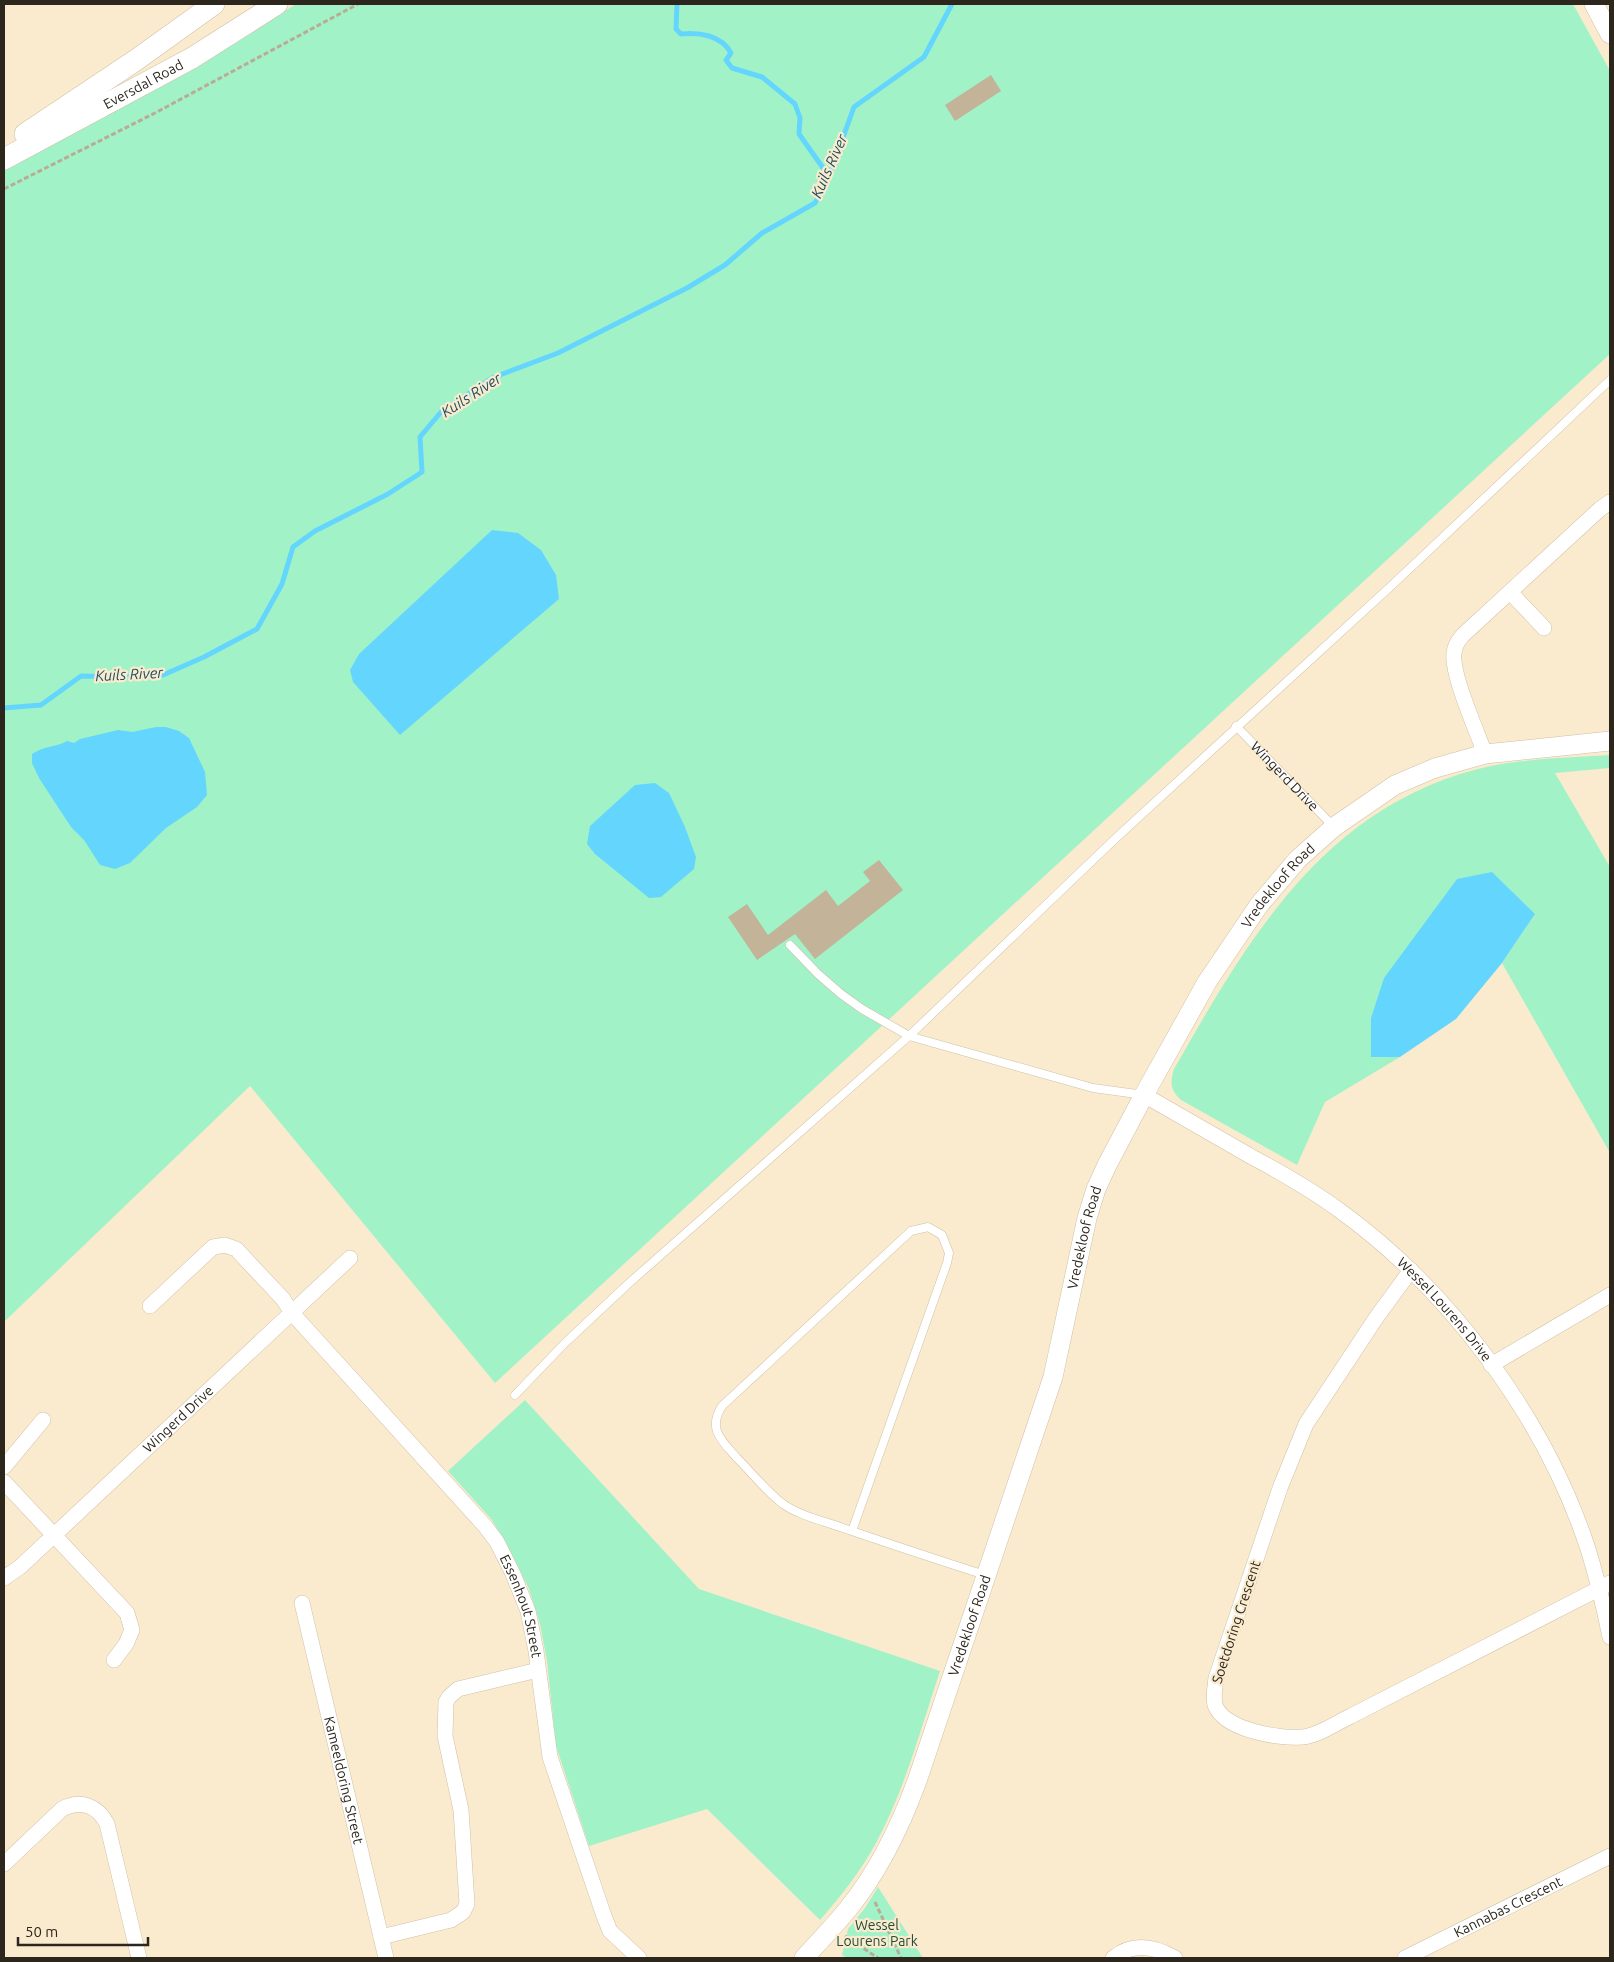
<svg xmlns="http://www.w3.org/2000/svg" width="1614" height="1962" viewBox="0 0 1614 1962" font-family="Ubuntu,sans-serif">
  <rect width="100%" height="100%" fill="#faebcf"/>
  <!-- green -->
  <g fill="#a2f2c7">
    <path d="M 296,4 L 1573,4 L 1610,71 L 1610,354 L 495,1383 L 250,1086 L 4,1322 L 4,166 L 282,13 Z"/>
    <path d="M 1610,755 L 1610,768 L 1555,773 L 1610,867 L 1610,1153 L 1502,963 L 1535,914 L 1371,1057 L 1400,1057 L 1325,1102 L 1297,1165 L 1181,1100 C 1170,1090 1170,1082 1174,1069 C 1248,939 1323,809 1478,769 C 1521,758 1567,758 1610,755 Z"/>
    <path d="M 525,1400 L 699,1589 L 940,1671 C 921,1728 905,1789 876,1843 C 861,1871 841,1896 820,1920 L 707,1809 L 589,1846 L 556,1746 L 547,1661 L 540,1624 L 529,1589 L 507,1545 L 492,1520 L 448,1471 Z"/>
    <path d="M 878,1887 L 923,1958 L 847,1958 L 842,1955 L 848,1929 L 865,1908 Z"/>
  </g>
  <!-- water -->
  <g fill="#64d6fe">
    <path d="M 492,530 L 518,533 L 541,550 L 556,575 L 559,599 L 400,735 L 353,682 L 350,670 L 359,654 Z"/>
    <path d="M 156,727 L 166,727 L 179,731 L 189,738 L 205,772 L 207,795 L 197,807 L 166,828 L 130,863 L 115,869 L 100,865 L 84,840 L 71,827 L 39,778 L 32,763 L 32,754 C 45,745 55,748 67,741 L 74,743 L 80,739 L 118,730 L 132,732 Z"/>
    <path d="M 655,783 L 669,793 L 685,827 L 696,857 L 694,869 L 661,897 L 649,898 L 595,854 L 587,844 L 590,826 L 635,785 Z"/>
    <path d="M 1492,872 L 1535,914 L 1502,963 L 1456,1019 L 1400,1057 L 1371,1057 L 1371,1018 L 1384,978 L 1457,879 Z"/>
  </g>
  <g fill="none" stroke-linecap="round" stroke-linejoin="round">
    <!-- stream -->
    <g stroke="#64d6fe" stroke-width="5">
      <path d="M 677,4 L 676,29 L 681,34 C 699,32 721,35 731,53 L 726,60 L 732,68 L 762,77 L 795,104 L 800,118 L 799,134 L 828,175"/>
      <path d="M 4,708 L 41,705 L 81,676 L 118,677 L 163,675 L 204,657 L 257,629 L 282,584 L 293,547 L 315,531 L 388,494 L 422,472 L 420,437 L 441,412 L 492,378 L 558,353 L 687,288 L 725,265 L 762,233 L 815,203 L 832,168 L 854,107 L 924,57 L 952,4"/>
    </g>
  </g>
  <!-- building -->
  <g fill="#c2b399">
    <path d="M 991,75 L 1001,91 L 955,121 L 945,105 Z"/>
    <path d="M 879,860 L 903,890 L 815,959 L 795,934 L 757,960 L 728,917 L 747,904 L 768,935 L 826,890 L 838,906 L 870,881 L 863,872 Z"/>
  </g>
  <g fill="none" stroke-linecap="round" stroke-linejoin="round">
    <!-- service casing -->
    <g stroke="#cfc1a6" stroke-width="9">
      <g id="service">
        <path id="s1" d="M 1236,726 L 1334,827"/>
        <path d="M 790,945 L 818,974 L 841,994 L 862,1009 L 909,1036 L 1093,1088 L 1144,1095"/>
        <path d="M 515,1395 L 565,1343 L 628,1284 L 909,1036 L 1117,837 L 1390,587 L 1610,380"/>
        <path d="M 852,1531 L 947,1263 L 949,1253 L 942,1235 L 928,1227 L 911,1231 L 722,1406 C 707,1429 722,1441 737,1458 C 752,1473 766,1491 783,1504 C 800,1516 824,1521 843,1528 C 890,1544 938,1560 985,1575"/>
      </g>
    </g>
    <!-- minor casing -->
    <g stroke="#cfc1a6" stroke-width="16">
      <g id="minor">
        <path d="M 1510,592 L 1544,628"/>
        <path d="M 1485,754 C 1477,731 1451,674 1454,653 C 1455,645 1458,641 1463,635 L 1600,509 L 1610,502"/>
        <path id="s2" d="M 1144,1095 C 1180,1116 1216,1136 1252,1157 C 1282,1173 1312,1190 1339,1210 C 1451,1291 1545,1418 1588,1549 C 1597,1578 1604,1607 1610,1637"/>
        <path d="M 1411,1270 L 1376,1318 L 1306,1424 L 1280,1488 L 1216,1678 C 1215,1687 1213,1696 1215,1705 C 1224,1730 1279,1739 1302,1737 C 1318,1736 1336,1723 1351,1716 L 1610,1583"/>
        <path id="s3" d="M 150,1306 L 213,1247 L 225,1245 L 236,1249 L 283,1299 L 292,1313 L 485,1526 L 497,1542 L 513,1574 L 528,1611 L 536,1651 L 550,1757 L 604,1916 L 610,1931 L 639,1958"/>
        <path d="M 1491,1365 L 1610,1295"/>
        <path d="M 4,1467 L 43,1420"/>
        <path d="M 4,1482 L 127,1613 L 132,1630 L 126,1644 L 114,1660"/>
        <path id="s4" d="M 4,1578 L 20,1567 L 350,1258"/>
        <path id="s5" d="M 302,1603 L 386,1958"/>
        <path d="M 4,1864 L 62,1809 C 81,1799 98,1806 107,1824 L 139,1958"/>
        <path d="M 381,1937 L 451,1920 L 463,1912 L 467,1904 L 461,1810 L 445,1736 L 446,1702 L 449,1697 L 458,1689 L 538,1670"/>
        <path d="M 1113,1958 C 1133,1942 1154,1946 1175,1958"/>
        <path id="s6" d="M 1405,1958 L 1610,1856"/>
      </g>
    </g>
    <!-- tertiary casing -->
    <g stroke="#cfc1a6" stroke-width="20">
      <g id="tertiary">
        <path d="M 1594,4 L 1610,34"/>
        <path id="s7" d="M 804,1958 C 819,1942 834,1926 848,1909 C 879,1871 900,1827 917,1781 L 1053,1377 L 1087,1218 L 1096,1189 L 1107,1165 L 1144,1095 L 1207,982 L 1259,905 L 1298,859 L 1334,827 L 1395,785 L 1435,768 L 1485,754 L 1610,741"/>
      </g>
    </g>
    <!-- secondary casing -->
    <g stroke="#cfc1a6" stroke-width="22">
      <g id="secondary">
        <path d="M 25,134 L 136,60 L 214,4"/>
        <path id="s8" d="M 4,159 L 192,58 L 277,4"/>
      </g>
    </g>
    <!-- path -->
    <g stroke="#b8ac96" stroke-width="3" stroke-dasharray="5 2.5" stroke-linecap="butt">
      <path d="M 4,189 L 155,113 L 358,4"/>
      <path d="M 875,1902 L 901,1958"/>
      <path d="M 845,1936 L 878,1958"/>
    </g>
    <!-- service -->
    <use href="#service" stroke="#fff" stroke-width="8"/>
    <!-- minor -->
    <use href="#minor" stroke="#fff" stroke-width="15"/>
    <!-- tertiary -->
    <use href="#tertiary" stroke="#fff" stroke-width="19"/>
    <!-- secondary -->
    <use href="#secondary" stroke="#fff" stroke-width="21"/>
  </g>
  <g text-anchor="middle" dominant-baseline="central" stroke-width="4.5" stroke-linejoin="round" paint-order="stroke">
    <!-- street labels -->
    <g font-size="14" fill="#2c261c" stroke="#faebcf">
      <text stroke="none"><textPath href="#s8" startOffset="158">Eversdal Road</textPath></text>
      <text stroke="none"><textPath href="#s1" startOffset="70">Wingerd Drive</textPath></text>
      <text stroke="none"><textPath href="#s7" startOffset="1186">Vredekloof Road</textPath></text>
      <text stroke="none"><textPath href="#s7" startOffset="781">Vredekloof Road</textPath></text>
      <text stroke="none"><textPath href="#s2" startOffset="372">Wessel Lourens Drive</textPath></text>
      <text stroke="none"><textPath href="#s4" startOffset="236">Wingerd Drive</textPath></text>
      <text stroke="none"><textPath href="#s3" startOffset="572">Essenhout Street</textPath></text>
      <text transform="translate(1236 1622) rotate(-72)">Soetdoring Crescent</text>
      <text stroke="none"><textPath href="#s7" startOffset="376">Vredekloof Road</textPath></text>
      <text stroke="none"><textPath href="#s5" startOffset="182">Kameeldoring Street</textPath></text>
      <text stroke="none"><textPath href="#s6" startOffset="115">Kannabas Crescent</textPath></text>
    </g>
    <!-- park labels -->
    <g font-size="14" fill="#224a36" stroke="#faebcf">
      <text x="877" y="1925">Wessel<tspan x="877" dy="16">Lourens Park</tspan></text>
    </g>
    <!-- water labels -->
    <g font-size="15" font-style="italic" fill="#205061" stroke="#faebcf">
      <text transform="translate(829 166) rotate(-66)">Kuils River</text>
      <text transform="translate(471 395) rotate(-33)">Kuils River</text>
      <text transform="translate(129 674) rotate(-3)">Kuils River</text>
    </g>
  </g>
  <!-- border -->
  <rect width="1614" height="1962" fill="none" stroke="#2c261c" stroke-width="10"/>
  <!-- scale -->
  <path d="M18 1937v8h130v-8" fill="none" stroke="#2c261c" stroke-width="2.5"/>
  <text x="25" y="1937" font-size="15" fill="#2c261c" stroke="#faebcf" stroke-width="4" paint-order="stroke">50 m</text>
</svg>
